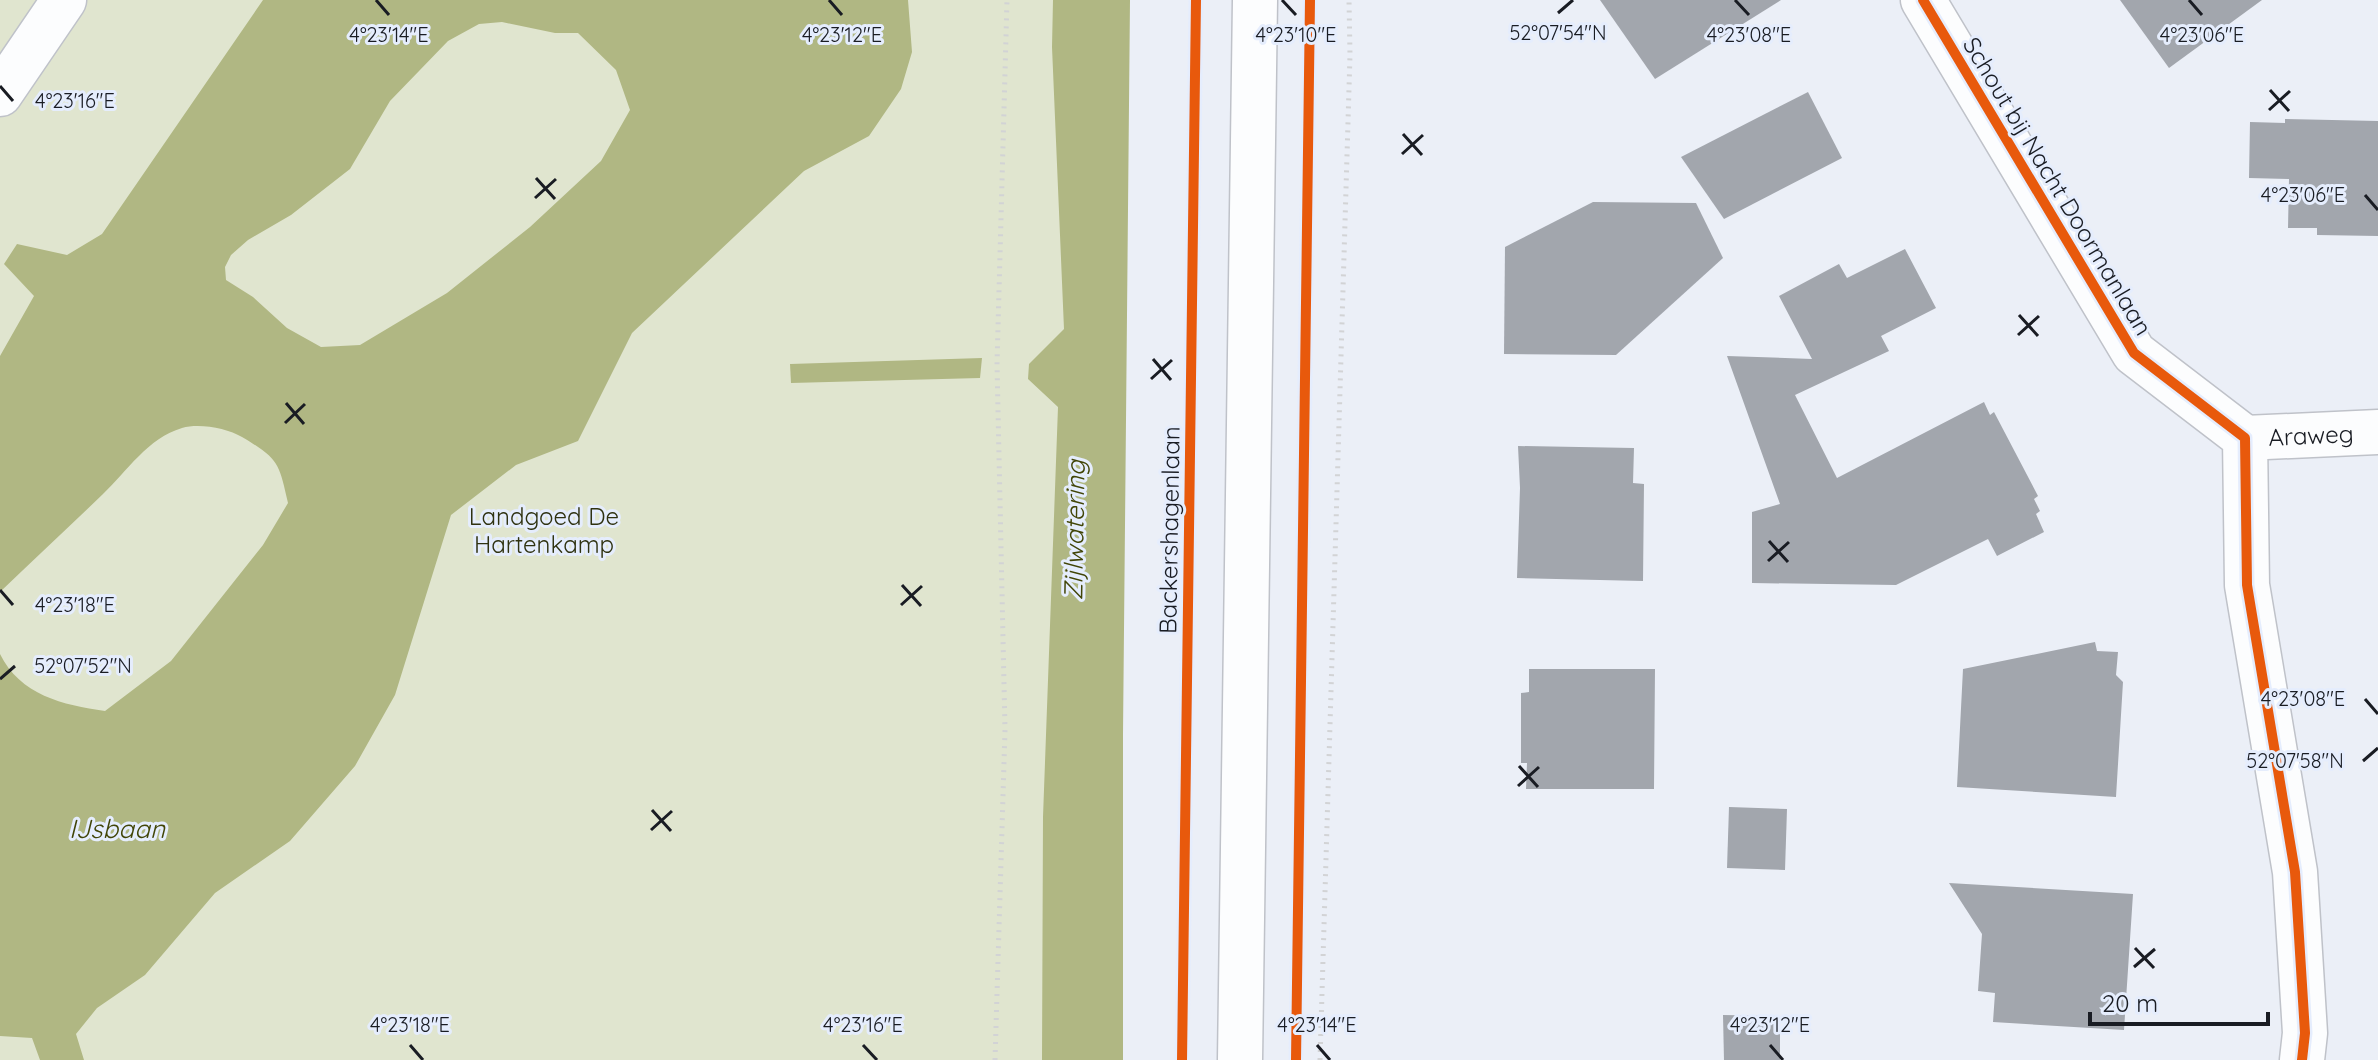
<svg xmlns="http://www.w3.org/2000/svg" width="2378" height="1060" viewBox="0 0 2378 1060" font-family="Quicksand,sans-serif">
  <rect width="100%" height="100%" fill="#ebeff7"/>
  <!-- green -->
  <path fill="#e0e5cf" d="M 0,0 L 1090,0 L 1087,1060 L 0,1060 Z"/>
  <!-- water -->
  <g fill="#b0b783" fill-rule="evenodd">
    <path d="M 263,0 L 908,0 L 912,52 L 901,89 L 869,136 L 804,171 L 632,333 L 578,441 L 516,465 L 451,515 L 395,695 L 355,766 L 290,841 L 215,893 L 145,975 L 97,1008 L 76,1034 L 84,1060 L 40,1060 L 32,1038 L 0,1036 L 0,654 C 20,695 63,705 105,711 L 171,661 L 263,545 L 288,503 C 279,463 279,459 242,437 C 227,428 199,423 182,428 C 148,438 127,471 103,494 C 69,527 34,559 0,592 L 0,356 L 34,296 L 4,264 L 17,244 L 67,255 L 102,234 ZM 502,22 L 555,33 L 578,33 L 616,70 L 630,110 L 601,161 L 530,227 L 447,293 L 360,345 L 321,347 L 287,328 L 253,297 L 226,280 L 225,267 L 231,255 L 248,240 L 291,215 L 350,169 L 390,101 L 448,41 L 479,24 Z"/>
    <path d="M 1053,0 L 1130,0 L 1123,735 L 1123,1060 L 1042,1060 L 1043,817 L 1058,407 L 1028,379 L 1029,364 L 1064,329 L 1052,47 Z"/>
    <path d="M 982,358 L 980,378 L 791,383 L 790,364 Z"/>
  </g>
  <!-- building -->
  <g fill="#a2a6ad">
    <path d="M 1600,0 L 1781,0 L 1655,79 Z"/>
    <path d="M 2120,0 L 2262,0 L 2169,68 Z"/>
    <path d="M 1808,92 L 1842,158 L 1724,219 L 1681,157 Z"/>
    <path d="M 2285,119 L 2378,121 L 2378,236 L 2317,235 L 2317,228 L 2288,228 L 2289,179 L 2249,178 L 2250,122 L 2285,123 Z"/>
    <path d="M 1593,202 L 1696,203 L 1723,258 L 1616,355 L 1504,354 L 1505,247 Z"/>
    <path d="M 1905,249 L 1936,308 L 1881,336 L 1889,351 L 1795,395 L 1837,478 L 1984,402 L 1990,415 L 1994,412 L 2038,496 L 2034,499 L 2040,511 L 2036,514 L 2044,532 L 1997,556 L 1988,539 L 1896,585 L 1752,583 L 1752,512 L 1780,504 L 1727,356 L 1812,359 L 1779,296 L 1839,264 L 1847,278 Z"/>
    <path d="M 1518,446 L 1634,448 L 1633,483 L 1644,484 L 1643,581 L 1517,578 L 1520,488 Z"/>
    <path d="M 2095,642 L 2097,651 L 2118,652 L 2116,675 L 2123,682 L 2116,797 L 1957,787 L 1963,669 Z"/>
    <path d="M 1529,669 L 1655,669 L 1654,789 L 1526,789 L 1527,763 L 1521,763 L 1521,693 L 1529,692 Z"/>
    <path d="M 1729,807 L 1787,809 L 1785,870 L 1727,868 Z"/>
    <path d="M 1949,883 L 2133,894 L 2124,1030 L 1993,1022 L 1995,993 L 1978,991 L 1982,934 Z"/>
    <path d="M 1723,1015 L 1780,1016 L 1780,1060 L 1724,1060 Z"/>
  </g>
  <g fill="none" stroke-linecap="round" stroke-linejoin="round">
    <!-- minor casing -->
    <g stroke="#bfc2c9" stroke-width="47">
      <g id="minor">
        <path d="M 1923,0 L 2134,353 L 2245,438 L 2247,585 L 2295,872 L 2305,1033 L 2302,1060"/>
        <path d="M 0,94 L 64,0"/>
        <path id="s1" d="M 2245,438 L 2378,432"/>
        <path d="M 1240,1060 L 1255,0"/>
      </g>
    </g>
    <!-- path -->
    <g stroke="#d2d3d5" stroke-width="5" stroke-dasharray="2 6" stroke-linecap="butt">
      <path d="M 995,1060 L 1005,730 L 997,364 L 1007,0"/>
      <path d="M 1320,1060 L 1350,55 L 1349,0"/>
    </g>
    <!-- minor -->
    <use href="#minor" stroke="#fcfdfe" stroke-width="44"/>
    <!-- cycleway casing -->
    <g stroke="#e5edfd" stroke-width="15">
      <g id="cycleway">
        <path d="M 1923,0 L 2134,353 L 2245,438 L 2247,585 L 2295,872 L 2305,1033 L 2302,1060"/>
        <path d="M 1182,1060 L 1196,0"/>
        <path d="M 1296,1060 L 1310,0"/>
      </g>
    </g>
    <!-- cycleway -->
    <use href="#cycleway" stroke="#e8590c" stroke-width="10"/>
  </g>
  <!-- ticks -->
  <path fill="none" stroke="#191c23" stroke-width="3" d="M 376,0 L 389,15M 829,0 L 842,15M 1282,0 L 1296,15M 1735,0 L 1749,15M 2189,0 L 2202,15M 1558,13 L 1573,0M 0,86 L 13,101M 2270,90 L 2289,111M 2269,110 L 2290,91M 1403,134 L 1422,155M 1402,154 L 1423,135M 536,178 L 555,199M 2365,195 L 2378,210M 535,198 L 556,179M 2019,315 L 2038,336M 2018,335 L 2039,316M 1153,359 L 1171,380M 1151,379 L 1172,360M 286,403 L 304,424M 285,423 L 305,404M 1769,541 L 1788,562M 1768,561 L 1789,542M 902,585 L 921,606M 0,590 L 13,605M 901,605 L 922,586M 0,679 L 15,666M 2365,699 L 2378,714M 2363,761 L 2378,748M 1519,766 L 1538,787M 1518,786 L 1539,767M 652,810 L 671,831M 651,830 L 672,811M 2135,948 L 2154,968M 2134,967 L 2155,949M 410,1045 L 423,1060M 863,1045 L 877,1060M 1317,1045 L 1330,1060M 1770,1045 L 1783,1060"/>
  <g text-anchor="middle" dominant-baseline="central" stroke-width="6" stroke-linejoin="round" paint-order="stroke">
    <!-- street labels -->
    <g font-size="24" fill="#191c23" stroke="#e5edfd">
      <text transform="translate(2058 186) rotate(59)">Schout bij Nacht Doormanlaan</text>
      <text stroke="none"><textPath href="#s1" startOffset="66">Araweg</textPath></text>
      <text transform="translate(1169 530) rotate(-89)">Backershagenlaan</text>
    </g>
    <!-- park labels -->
    <g font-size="24" fill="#2f3210" stroke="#e5edfd">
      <text x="544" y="516">Landgoed De<tspan x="544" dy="28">Hartenkamp</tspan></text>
    </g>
    <!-- water labels -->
    <g font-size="26" font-style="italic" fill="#414507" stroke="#e5edfd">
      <text transform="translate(1074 530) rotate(-89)">Zijlwatering</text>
      <text x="117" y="828">IJsbaan</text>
    </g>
  </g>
  <g font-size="20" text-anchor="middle" fill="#191c23" stroke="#e5edfd" stroke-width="6" stroke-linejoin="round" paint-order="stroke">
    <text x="1558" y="40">52°07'54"N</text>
    <text x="389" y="42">4°23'14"E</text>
    <text x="842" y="42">4°23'12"E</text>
    <text x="1296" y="42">4°23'10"E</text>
    <text x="1749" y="42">4°23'08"E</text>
    <text x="2202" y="42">4°23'06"E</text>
    <text x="75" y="108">4°23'16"E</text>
    <text x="2303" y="202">4°23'06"E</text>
    <text x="75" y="612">4°23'18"E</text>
    <text x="83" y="673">52°07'52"N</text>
    <text x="2303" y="706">4°23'08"E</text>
    <text x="2295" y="768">52°07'58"N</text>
    <text x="410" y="1032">4°23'18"E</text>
    <text x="863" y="1032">4°23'16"E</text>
    <text x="1317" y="1032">4°23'14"E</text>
    <text x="1770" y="1032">4°23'12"E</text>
  </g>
  <!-- scale -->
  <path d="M2090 1012v12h178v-12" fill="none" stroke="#191c23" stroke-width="4"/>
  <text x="2102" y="1012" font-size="24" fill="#191c23" stroke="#e5edfd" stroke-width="6" paint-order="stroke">20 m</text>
</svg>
